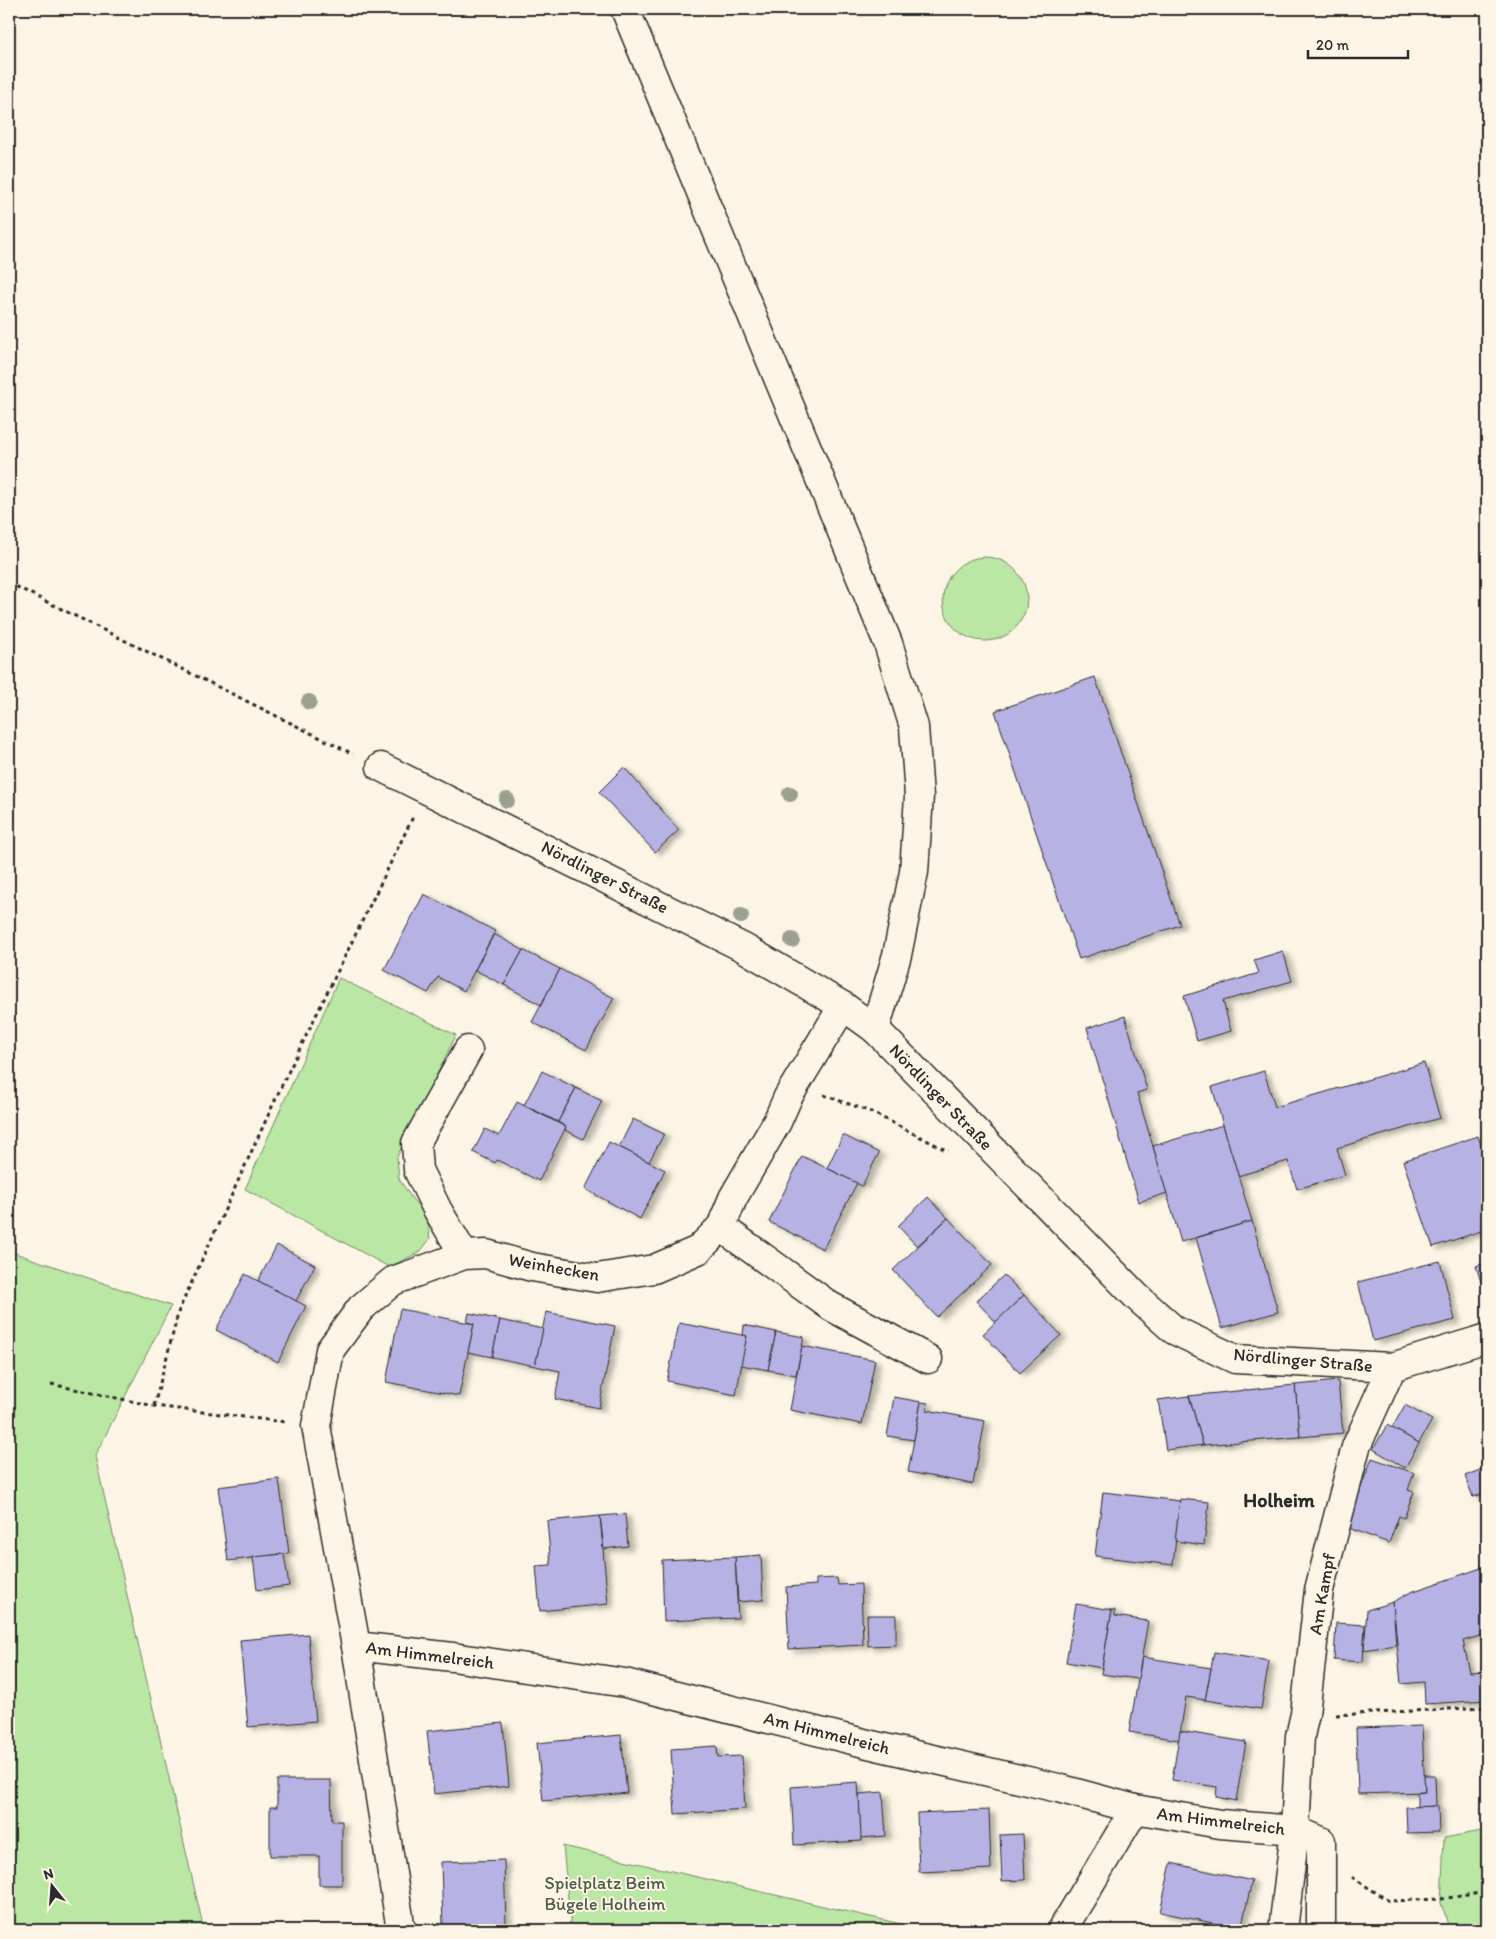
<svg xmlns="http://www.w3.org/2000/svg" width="1496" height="1939" viewBox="0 0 1496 1939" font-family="Itim,sans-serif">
  <defs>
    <filter id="shadow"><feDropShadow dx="5.5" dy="3" stdDeviation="2.5" flood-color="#0004"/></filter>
  </defs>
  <rect width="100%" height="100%" fill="#fcf5e5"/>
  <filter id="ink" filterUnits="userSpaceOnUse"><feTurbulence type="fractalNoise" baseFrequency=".02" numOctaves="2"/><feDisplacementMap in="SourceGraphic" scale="10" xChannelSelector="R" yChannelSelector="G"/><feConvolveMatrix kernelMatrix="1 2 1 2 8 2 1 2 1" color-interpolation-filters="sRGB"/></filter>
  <g filter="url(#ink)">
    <!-- green -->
    <g fill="#bae7a4" stroke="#728968">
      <circle cx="985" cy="599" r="42"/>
      <path d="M 339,978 L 456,1035 L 397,1157 L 399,1179 L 413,1200 L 427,1215 L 430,1239 L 420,1252 L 389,1267 L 245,1189 Z"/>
      <path d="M 9,1251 L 171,1306 L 95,1456 L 204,1930 L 9,1930 Z"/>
      <path d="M 1487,1830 L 1487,1930 L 1466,1930 L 1463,1924 L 1449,1928 L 1441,1903 L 1444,1838 Z"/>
      <path d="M 563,1846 L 927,1930 L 571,1930 Z"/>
    </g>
    <!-- building -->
    <g fill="#b7b2e4" stroke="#2b2b2b" filter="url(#shadow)">
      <path d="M 1095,677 L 1180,925 L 1079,959 L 995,711 Z"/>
      <path d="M 624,767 L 679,830 L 655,852 L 599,792 Z"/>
      <path d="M 424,894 L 495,931 L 464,991 L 438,977 L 428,993 L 384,970 Z"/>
      <path d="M 494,934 L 523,950 L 504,985 L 475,970 Z"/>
      <path d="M 523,950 L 560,969 L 541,1005 L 504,985 Z"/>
      <path d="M 1283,951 L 1292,981 L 1223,1001 L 1231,1031 L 1197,1041 L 1184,996 L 1259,973 L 1254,960 Z"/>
      <path d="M 560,969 L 614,998 L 586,1050 L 532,1022 Z"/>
      <path d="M 1125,1016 L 1147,1090 L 1137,1093 L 1167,1193 L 1139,1202 L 1087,1028 Z"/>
      <path d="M 1424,1063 L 1440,1118 L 1337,1148 L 1345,1175 L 1297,1189 L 1288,1161 L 1238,1176 L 1212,1087 L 1264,1071 L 1275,1107 Z"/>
      <path d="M 542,1071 L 576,1088 L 558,1122 L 524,1105 Z"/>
      <path d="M 576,1088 L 602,1101 L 583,1139 L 565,1130 L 566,1127 L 558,1122 Z"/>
      <path d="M 517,1102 L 566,1127 L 539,1181 L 497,1160 L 495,1163 L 473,1152 L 485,1129 L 499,1136 Z"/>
      <path d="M 633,1119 L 664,1134 L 649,1162 L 619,1147 Z"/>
      <path d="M 1223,1125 L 1252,1221 L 1181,1242 L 1153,1146 Z"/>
      <path d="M 843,1135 L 879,1153 L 862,1186 L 827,1168 Z"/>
      <path d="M 1478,1136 L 1487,1163 L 1487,1229 L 1433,1247 L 1403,1161 Z"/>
      <path d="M 609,1142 L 665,1170 L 640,1219 L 585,1189 Z"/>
      <path d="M 802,1156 L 857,1183 L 823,1249 L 769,1222 Z"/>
      <path d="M 928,1197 L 948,1218 L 917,1246 L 898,1226 Z"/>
      <path d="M 948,1218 L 992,1265 L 937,1317 L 893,1270 Z"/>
      <path d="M 1252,1221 L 1278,1312 L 1222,1328 L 1196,1238 Z"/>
      <path d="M 277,1245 L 315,1265 L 296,1301 L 258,1281 Z"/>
      <path d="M 1440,1261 L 1455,1320 L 1373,1341 L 1358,1282 Z"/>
      <path d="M 1487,1262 L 1487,1300 L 1476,1266 Z"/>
      <path d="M 245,1274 L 306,1306 L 278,1362 L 216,1330 Z"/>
      <path d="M 1004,1275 L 1024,1295 L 996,1322 L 976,1301 Z"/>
      <path d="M 1024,1295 L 1061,1335 L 1020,1373 L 983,1334 Z"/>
      <path d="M 400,1309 L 474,1324 L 459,1396 L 386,1382 Z"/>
      <path d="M 546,1312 L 615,1326 L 599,1408 L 555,1399 L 560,1371 L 535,1366 Z"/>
      <path d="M 469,1313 L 500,1320 L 492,1357 L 468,1352 L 474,1324 L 467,1322 Z"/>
      <path d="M 500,1320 L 543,1329 L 535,1366 L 492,1357 Z"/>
      <path d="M 679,1323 L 747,1336 L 736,1395 L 667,1381 Z"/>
      <path d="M 744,1325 L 776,1332 L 768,1370 L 741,1365 L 747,1336 L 743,1335 Z"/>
      <path d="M 776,1332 L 804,1337 L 796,1375 L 768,1370 Z"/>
      <path d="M 802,1346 L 875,1360 L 862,1424 L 790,1410 Z"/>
      <path d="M 1338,1381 L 1343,1433 L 1300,1437 L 1295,1385 Z"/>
      <path d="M 1295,1385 L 1300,1437 L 1203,1445 L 1189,1396 Z"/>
      <path d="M 1189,1396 L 1203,1445 L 1166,1450 L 1158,1400 Z"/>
      <path d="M 894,1397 L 921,1402 L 914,1440 L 887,1436 Z"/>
      <path d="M 921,1402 L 928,1403 L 927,1410 L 985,1421 L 973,1484 L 908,1472 Z"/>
      <path d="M 1405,1405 L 1432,1420 L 1419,1443 L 1392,1428 Z"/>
      <path d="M 1387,1425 L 1419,1443 L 1405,1468 L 1373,1449 Z"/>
      <path d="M 1372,1458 L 1414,1473 L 1408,1490 L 1414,1492 L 1404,1518 L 1399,1516 L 1389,1543 L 1346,1527 Z"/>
      <path d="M 1487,1467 L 1487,1492 L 1473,1497 L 1465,1476 Z"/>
      <path d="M 279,1479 L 289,1553 L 228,1561 L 218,1487 Z"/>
      <path d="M 1103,1492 L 1180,1501 L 1173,1565 L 1095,1556 Z"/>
      <path d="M 1180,1499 L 1209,1502 L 1204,1545 L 1175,1541 Z"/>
      <path d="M 625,1514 L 628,1546 L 604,1549 L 600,1516 Z"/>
      <path d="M 600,1516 L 608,1604 L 540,1611 L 536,1566 L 551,1565 L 547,1521 Z"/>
      <path d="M 284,1554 L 289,1586 L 257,1590 L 253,1557 Z"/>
      <path d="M 761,1555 L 763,1600 L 738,1602 L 735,1557 Z"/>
      <path d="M 735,1557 L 738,1618 L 664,1621 L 662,1560 Z"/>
      <path d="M 1487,1566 L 1487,1634 L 1463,1641 L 1470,1672 L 1487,1671 L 1487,1700 L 1425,1704 L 1424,1682 L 1401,1684 L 1393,1602 L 1411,1592 Z"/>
      <path d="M 837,1578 L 838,1585 L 861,1584 L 863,1645 L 789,1649 L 786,1587 L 816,1585 L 816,1579 Z"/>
      <path d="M 1393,1602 L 1396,1645 L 1364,1650 L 1367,1610 Z"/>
      <path d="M 1076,1604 L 1112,1610 L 1102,1668 L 1066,1662 Z"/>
      <path d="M 1112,1610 L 1115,1610 L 1115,1616 L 1148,1621 L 1138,1679 L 1101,1674 Z"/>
      <path d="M 867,1615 L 896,1615 L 896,1645 L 868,1646 Z"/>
      <path d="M 1336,1623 L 1365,1625 L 1363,1662 L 1334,1660 Z"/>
      <path d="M 308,1634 L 316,1721 L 248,1727 L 240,1640 Z"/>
      <path d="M 1214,1652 L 1269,1661 L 1261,1709 L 1205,1700 Z"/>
      <path d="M 1142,1657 L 1211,1668 L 1205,1700 L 1186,1697 L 1179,1740 L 1129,1732 Z"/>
      <path d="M 503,1723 L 509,1786 L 434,1794 L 427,1731 Z"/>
      <path d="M 1422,1726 L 1425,1792 L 1358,1794 L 1356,1728 Z"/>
      <path d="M 1180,1731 L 1246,1742 L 1236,1801 L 1216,1797 L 1217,1787 L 1172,1780 Z"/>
      <path d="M 621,1735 L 627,1793 L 543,1801 L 537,1743 Z"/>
      <path d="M 717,1746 L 718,1757 L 742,1756 L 745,1809 L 675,1814 L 671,1749 Z"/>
      <path d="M 1424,1775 L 1435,1775 L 1436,1806 L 1417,1807 L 1417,1793 L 1425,1792 Z"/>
      <path d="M 277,1780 L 331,1780 L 332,1821 L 342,1821 L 342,1885 L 319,1885 L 319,1856 L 270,1856 L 270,1807 L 277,1807 Z"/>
      <path d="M 858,1782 L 862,1841 L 794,1845 L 791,1787 Z"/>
      <path d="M 883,1792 L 886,1836 L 861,1838 L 859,1794 Z"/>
      <path d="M 1438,1806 L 1439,1832 L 1407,1833 L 1406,1807 Z"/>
      <path d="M 989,1810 L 991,1869 L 919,1872 L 917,1813 Z"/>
      <path d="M 1023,1834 L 1025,1880 L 1002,1881 L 1000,1835 Z"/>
      <path d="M 504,1860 L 506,1924 L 443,1926 L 441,1862 Z"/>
      <path d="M 1171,1863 L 1252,1881 L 1241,1929 L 1160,1912 Z"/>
      <path d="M 1464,1924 L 1466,1930 L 1442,1930 L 1449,1928 Z"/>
    </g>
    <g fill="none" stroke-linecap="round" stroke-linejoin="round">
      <!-- minor casing -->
      <g stroke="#2b2b2b" stroke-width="31">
        <g id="minor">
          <path d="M 625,9 L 888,643 L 914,727 L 919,796 L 914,872 L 897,955 L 875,1029"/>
          <path d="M 381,767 L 744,948 L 843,1006 L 875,1029 L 1137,1297 L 1174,1330 L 1235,1359 L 1392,1367 L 1487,1338"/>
          <path d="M 721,1227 L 830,1306 L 928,1359"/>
          <path d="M 464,1255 L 437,1209 L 418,1170 L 416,1143 L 468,1050"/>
          <path d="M 356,1646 L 316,1426 L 330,1350 L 361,1308 L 393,1281 L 464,1255 L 486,1254 L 532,1267 L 597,1278 L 654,1269 L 698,1250 L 721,1227 L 733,1198 L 777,1122 L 788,1097 L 843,1006"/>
          <path d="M 401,1930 L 356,1646 L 453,1657 L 625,1683 L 872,1745 L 1058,1788 L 1135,1809 L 1220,1824 L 1295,1830 L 1283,1930"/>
          <path d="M 1062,1930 L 1135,1809"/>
          <path d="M 1321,1930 L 1321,1841 L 1295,1830 L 1300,1736 L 1305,1714 L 1319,1590 L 1356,1447 L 1392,1367"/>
        </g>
      </g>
      <!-- path -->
      <g stroke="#2b2b2b" stroke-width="3" stroke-dasharray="4 4" stroke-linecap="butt">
        <path d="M 9,583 L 353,754"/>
        <path d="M 824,1095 L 871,1112 L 948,1151"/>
        <path d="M 51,1384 L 154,1406 L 285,1422"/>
        <path d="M 154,1406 L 179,1310 L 282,1085 L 413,817"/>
        <path d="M 1336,1715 L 1487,1707"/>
        <path d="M 1352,1877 L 1389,1901 L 1441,1899 L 1487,1892"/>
      </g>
      <!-- minor -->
      <use href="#minor" stroke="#fcf5e5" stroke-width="28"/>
    </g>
    <!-- trees -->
    <g fill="#9da08f">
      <circle cx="309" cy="702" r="8"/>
      <circle cx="790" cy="794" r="8"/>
      <circle cx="507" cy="800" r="8"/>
      <circle cx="741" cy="916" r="8"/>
      <circle cx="792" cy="940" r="8"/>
    </g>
  </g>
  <g text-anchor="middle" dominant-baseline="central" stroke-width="4" stroke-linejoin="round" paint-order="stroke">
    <!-- street labels -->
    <g font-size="18" fill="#2b2b2b" stroke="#fcf5e5">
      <text transform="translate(605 877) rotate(27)">Nördlinger Straße</text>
      <text transform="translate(941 1097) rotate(46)">Nördlinger Straße</text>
      <text transform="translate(554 1267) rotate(10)">Weinhecken</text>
      <text transform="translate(1303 1360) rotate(5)">Nördlinger Straße</text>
      <text transform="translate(1322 1594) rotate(-80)">Am Kampf</text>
      <text transform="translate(430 1655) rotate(7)">Am Himmelreich</text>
      <text transform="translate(827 1733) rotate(14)">Am Himmelreich</text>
      <text transform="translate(1221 1821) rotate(7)">Am Himmelreich</text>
    </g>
    <!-- park labels -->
    <g font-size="18" fill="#4f5a49" stroke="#fcf5e5">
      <text x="605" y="1883">Spielplatz Beim<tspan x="605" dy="21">Bügele Holheim</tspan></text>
    </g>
    <!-- quarter labels -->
    <g font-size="20" font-weight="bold" fill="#2b2b2b" stroke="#fcf5e5">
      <text x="1279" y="1500">Holheim</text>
    </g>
  </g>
  <!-- margin -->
  <rect width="1496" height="1939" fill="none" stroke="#fcf5e5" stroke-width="30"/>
  <rect x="15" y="15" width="1466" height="1909" fill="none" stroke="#2b2b2b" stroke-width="2" filter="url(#ink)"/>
  <!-- north arrow -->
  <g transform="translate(52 1886) rotate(343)" stroke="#fcf5e5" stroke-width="4" paint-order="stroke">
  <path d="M0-4L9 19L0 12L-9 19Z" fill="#2b2b2b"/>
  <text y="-8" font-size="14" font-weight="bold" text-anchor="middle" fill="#2b2b2b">N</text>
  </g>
  <!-- scale -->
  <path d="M1308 50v8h100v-8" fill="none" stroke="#2b2b2b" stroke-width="2.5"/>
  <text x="1316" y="50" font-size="15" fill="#2b2b2b" stroke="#fcf5e5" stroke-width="4" paint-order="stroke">20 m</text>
</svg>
